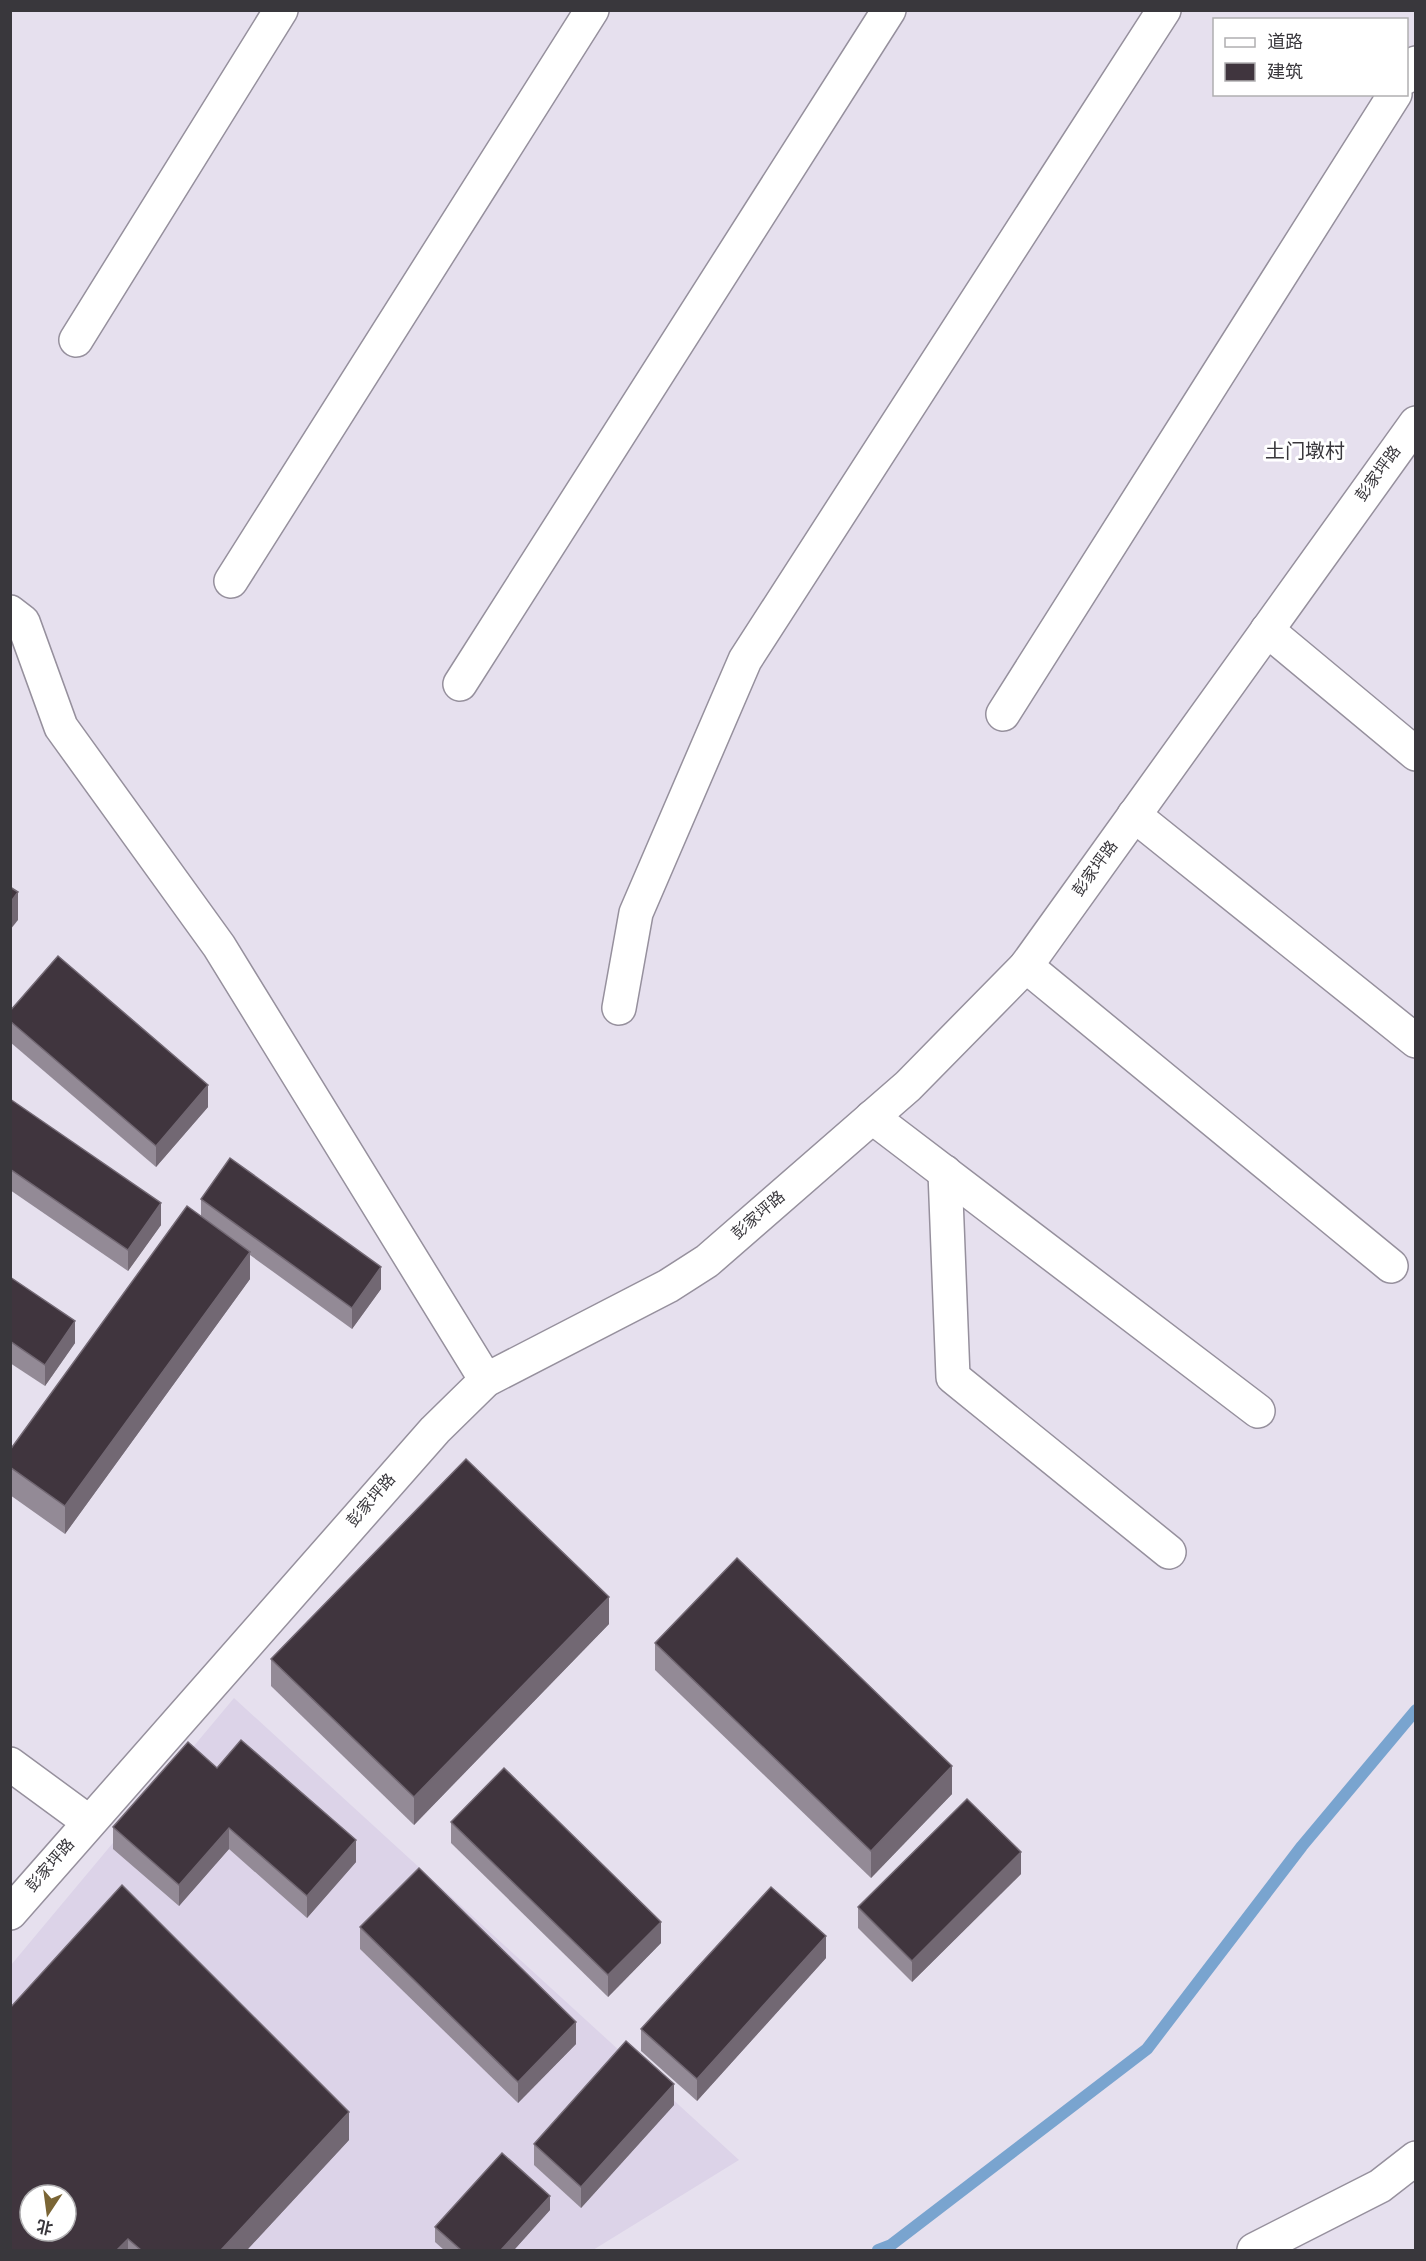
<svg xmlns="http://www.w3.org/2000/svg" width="1426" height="2261" viewBox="0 0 1426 2261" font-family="Overpass,'Noto Sans SC',sans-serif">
  <rect width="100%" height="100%" fill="#e6e0ee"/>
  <!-- built -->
  <path fill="#dcd3e8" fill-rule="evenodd" d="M 234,1698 L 739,2160 L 593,2250 L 11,2250 L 11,1965 ZM 30,2195 L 66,2195 L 66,2231 L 30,2231 Z"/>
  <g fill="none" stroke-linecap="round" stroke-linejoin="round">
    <!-- stream -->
    <path stroke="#79a4cf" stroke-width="12" d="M 878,2250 L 891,2245 L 1147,2049 L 1302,1846 L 1416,1710"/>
    <!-- minor casing -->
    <g stroke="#96909d" stroke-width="36">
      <g id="minor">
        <path d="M 1406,77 L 1416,63"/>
        <path d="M 76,340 L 281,10"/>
        <path d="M 231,581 L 592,10"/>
        <path d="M 10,612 L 23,622 L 61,727 L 219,946 L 486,1380"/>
        <path d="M 1267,630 L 1416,754"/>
        <path d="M 460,684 L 889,10"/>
        <path d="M 1003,714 L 1395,94"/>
        <path d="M 1134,815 L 1416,1041"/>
        <path d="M 1026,966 L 1391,1266"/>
        <path d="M 619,1008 L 636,913 L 745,660 L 1164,10"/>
        <path d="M 872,1117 L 1258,1411"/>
        <path d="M 945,1172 L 953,1377 L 1169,1552"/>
        <path d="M 10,1764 L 89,1822"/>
        <path d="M 10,1913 L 435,1430 L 486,1380 L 668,1286 L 707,1261 L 908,1086 L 1026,966 L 1416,423"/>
        <path d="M 1254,2250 L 1380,2186 L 1416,2158"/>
      </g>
    </g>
    <!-- minor -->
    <use href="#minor" stroke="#fff" stroke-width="33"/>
  </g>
  <!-- wall -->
  <g fill="#938a96">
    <path d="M 10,1011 L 208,1107 L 156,1167 L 10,1042 Z"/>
    <path d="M 10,1099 L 161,1225 L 128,1271 L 10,1190 Z"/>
    <path d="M 201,1199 L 381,1289 L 352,1329 L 250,1255 L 250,1279 L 65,1534 L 10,1495 L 10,1450 L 201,1216 Z"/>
    <path d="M 10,1277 L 75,1343 L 45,1386 L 10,1363 Z"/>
    <path d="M 609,1624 L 414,1825 L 271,1686 L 271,1659 Z"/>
    <path d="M 655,1643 L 952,1794 L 871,1878 L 655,1670 Z"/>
    <path d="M 217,1768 L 356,1862 L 307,1918 L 229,1849 L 179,1906 L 113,1849 L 113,1827 Z"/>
    <path d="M 451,1822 L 661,1943 L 608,1997 L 451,1843 Z"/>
    <path d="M 1021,1874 L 912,1982 L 858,1928 L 858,1907 Z"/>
    <path d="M 360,1927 L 576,2044 L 518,2103 L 360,1949 Z"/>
    <path d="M 826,1958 L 697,2101 L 641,2051 L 641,2029 Z"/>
    <path d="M 674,2105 L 581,2208 L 534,2165 L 534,2144 Z"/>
    <path d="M 349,2140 L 247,2250 L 10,2250 Z"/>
    <path d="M 550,2210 L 514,2250 L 444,2250 L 435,2242 L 435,2227 Z"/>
  </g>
  <!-- shaded-wall -->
  <g fill="#726873">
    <path d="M 18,892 L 18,920 L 10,930 L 10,903 Z"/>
    <path d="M 208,1085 L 208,1107 L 156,1167 L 156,1146 Z"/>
    <path d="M 161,1203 L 161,1225 L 128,1271 L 128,1250 Z"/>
    <path d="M 250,1252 L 250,1279 L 65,1534 L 65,1506 Z"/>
    <path d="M 381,1267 L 381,1289 L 352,1329 L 352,1308 Z"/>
    <path d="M 75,1321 L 75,1343 L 45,1386 L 45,1365 Z"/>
    <path d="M 609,1597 L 609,1624 L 414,1825 L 414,1797 Z"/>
    <path d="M 952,1766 L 952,1794 L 871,1878 L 871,1851 Z"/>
    <path d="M 229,1828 L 229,1849 L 179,1906 L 179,1885 Z"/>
    <path d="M 356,1840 L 356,1862 L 307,1918 L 307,1896 Z"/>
    <path d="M 1021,1852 L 1021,1874 L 912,1982 L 912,1961 Z"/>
    <path d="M 661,1922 L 661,1943 L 608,1997 L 608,1975 Z"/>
    <path d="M 826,1936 L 826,1958 L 697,2101 L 697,2079 Z"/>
    <path d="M 576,2022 L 576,2044 L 518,2103 L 518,2082 Z"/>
    <path d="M 674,2084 L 674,2105 L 581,2208 L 581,2187 Z"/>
    <path d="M 349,2112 L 349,2140 L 247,2250 L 221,2250 Z"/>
    <path d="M 550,2196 L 550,2210 L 514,2250 L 501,2250 Z"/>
    <path d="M 128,2239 L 128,2250 L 117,2250 Z"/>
  </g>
  <!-- building -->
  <g fill="#40353e" stroke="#726873" stroke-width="1.5" fill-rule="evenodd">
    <path d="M 10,887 L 18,892 L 10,903 Z"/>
    <path d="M 58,956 L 208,1085 L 156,1146 L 10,1021 L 10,1011 Z"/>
    <path d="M 10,1099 L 161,1203 L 128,1250 L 10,1169 Z"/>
    <path d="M 230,1158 L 381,1267 L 352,1308 L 201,1199 Z"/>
    <path d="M 187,1206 L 250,1252 L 65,1506 L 10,1467 L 10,1450 Z"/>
    <path d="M 10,1277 L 75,1321 L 45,1365 L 10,1341 Z"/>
    <path d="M 466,1459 L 609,1597 L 414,1797 L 271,1659 Z"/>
    <path d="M 737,1558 L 952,1766 L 871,1851 L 655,1643 Z"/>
    <path d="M 241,1740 L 356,1840 L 307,1896 L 229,1828 L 179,1885 L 113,1827 L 188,1742 L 217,1768 Z"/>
    <path d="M 504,1768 L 661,1922 L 608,1975 L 451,1822 Z"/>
    <path d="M 967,1799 L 1021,1852 L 912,1961 L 858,1907 Z"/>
    <path d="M 419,1868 L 576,2022 L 518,2082 L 360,1927 Z"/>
    <path d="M 122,1885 L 349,2112 L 221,2250 L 141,2250 L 128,2239 L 117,2250 L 10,2250 L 10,2008 ZM 30,2195 L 66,2195 L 66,2231 L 30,2231 Z"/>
    <path d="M 771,1887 L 826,1936 L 697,2079 L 641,2029 Z"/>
    <path d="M 626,2041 L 674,2084 L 581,2187 L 534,2144 Z"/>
    <path d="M 502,2153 L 550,2196 L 501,2250 L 461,2250 L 435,2227 Z"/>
  </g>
  <g text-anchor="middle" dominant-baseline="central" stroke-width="6" stroke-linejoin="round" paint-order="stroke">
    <!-- street labels -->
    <g font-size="16" fill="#39373c" stroke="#fff">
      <text transform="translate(1379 474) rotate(-54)">彭家坪路</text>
      <text transform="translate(1096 869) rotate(-54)">彭家坪路</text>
      <text transform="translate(759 1216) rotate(-41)">彭家坪路</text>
      <text transform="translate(372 1501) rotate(-49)">彭家坪路</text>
      <text transform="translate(51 1866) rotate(-49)">彭家坪路</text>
    </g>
    <!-- quarter labels -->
    <g font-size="20" fill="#39373c" stroke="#fff">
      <text x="1305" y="453">土门墩村</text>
    </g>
  </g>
  <!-- border -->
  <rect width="1426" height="2261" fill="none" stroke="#39373c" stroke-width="24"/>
  <!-- legend -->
  <rect x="1213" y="18" width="195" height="78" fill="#ffffff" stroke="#b0afb1" stroke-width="1.5"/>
  <rect x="1225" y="38" width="30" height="9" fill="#ffffff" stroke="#b0afb1" stroke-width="1.5"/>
  <text x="1267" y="48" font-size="18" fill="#39373c">道路</text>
  <rect x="1225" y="63" width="30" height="18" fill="#40353e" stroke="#b0afb1" stroke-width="1.5"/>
  <text x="1267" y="78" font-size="18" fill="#39373c">建筑</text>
  <!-- north arrow -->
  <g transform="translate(48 2213) rotate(193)"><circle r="28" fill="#ffffff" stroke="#b0afb1" stroke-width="1.5"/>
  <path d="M0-4.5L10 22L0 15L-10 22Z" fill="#7a6535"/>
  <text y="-9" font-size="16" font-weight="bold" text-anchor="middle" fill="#39373c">北</text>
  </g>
</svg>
